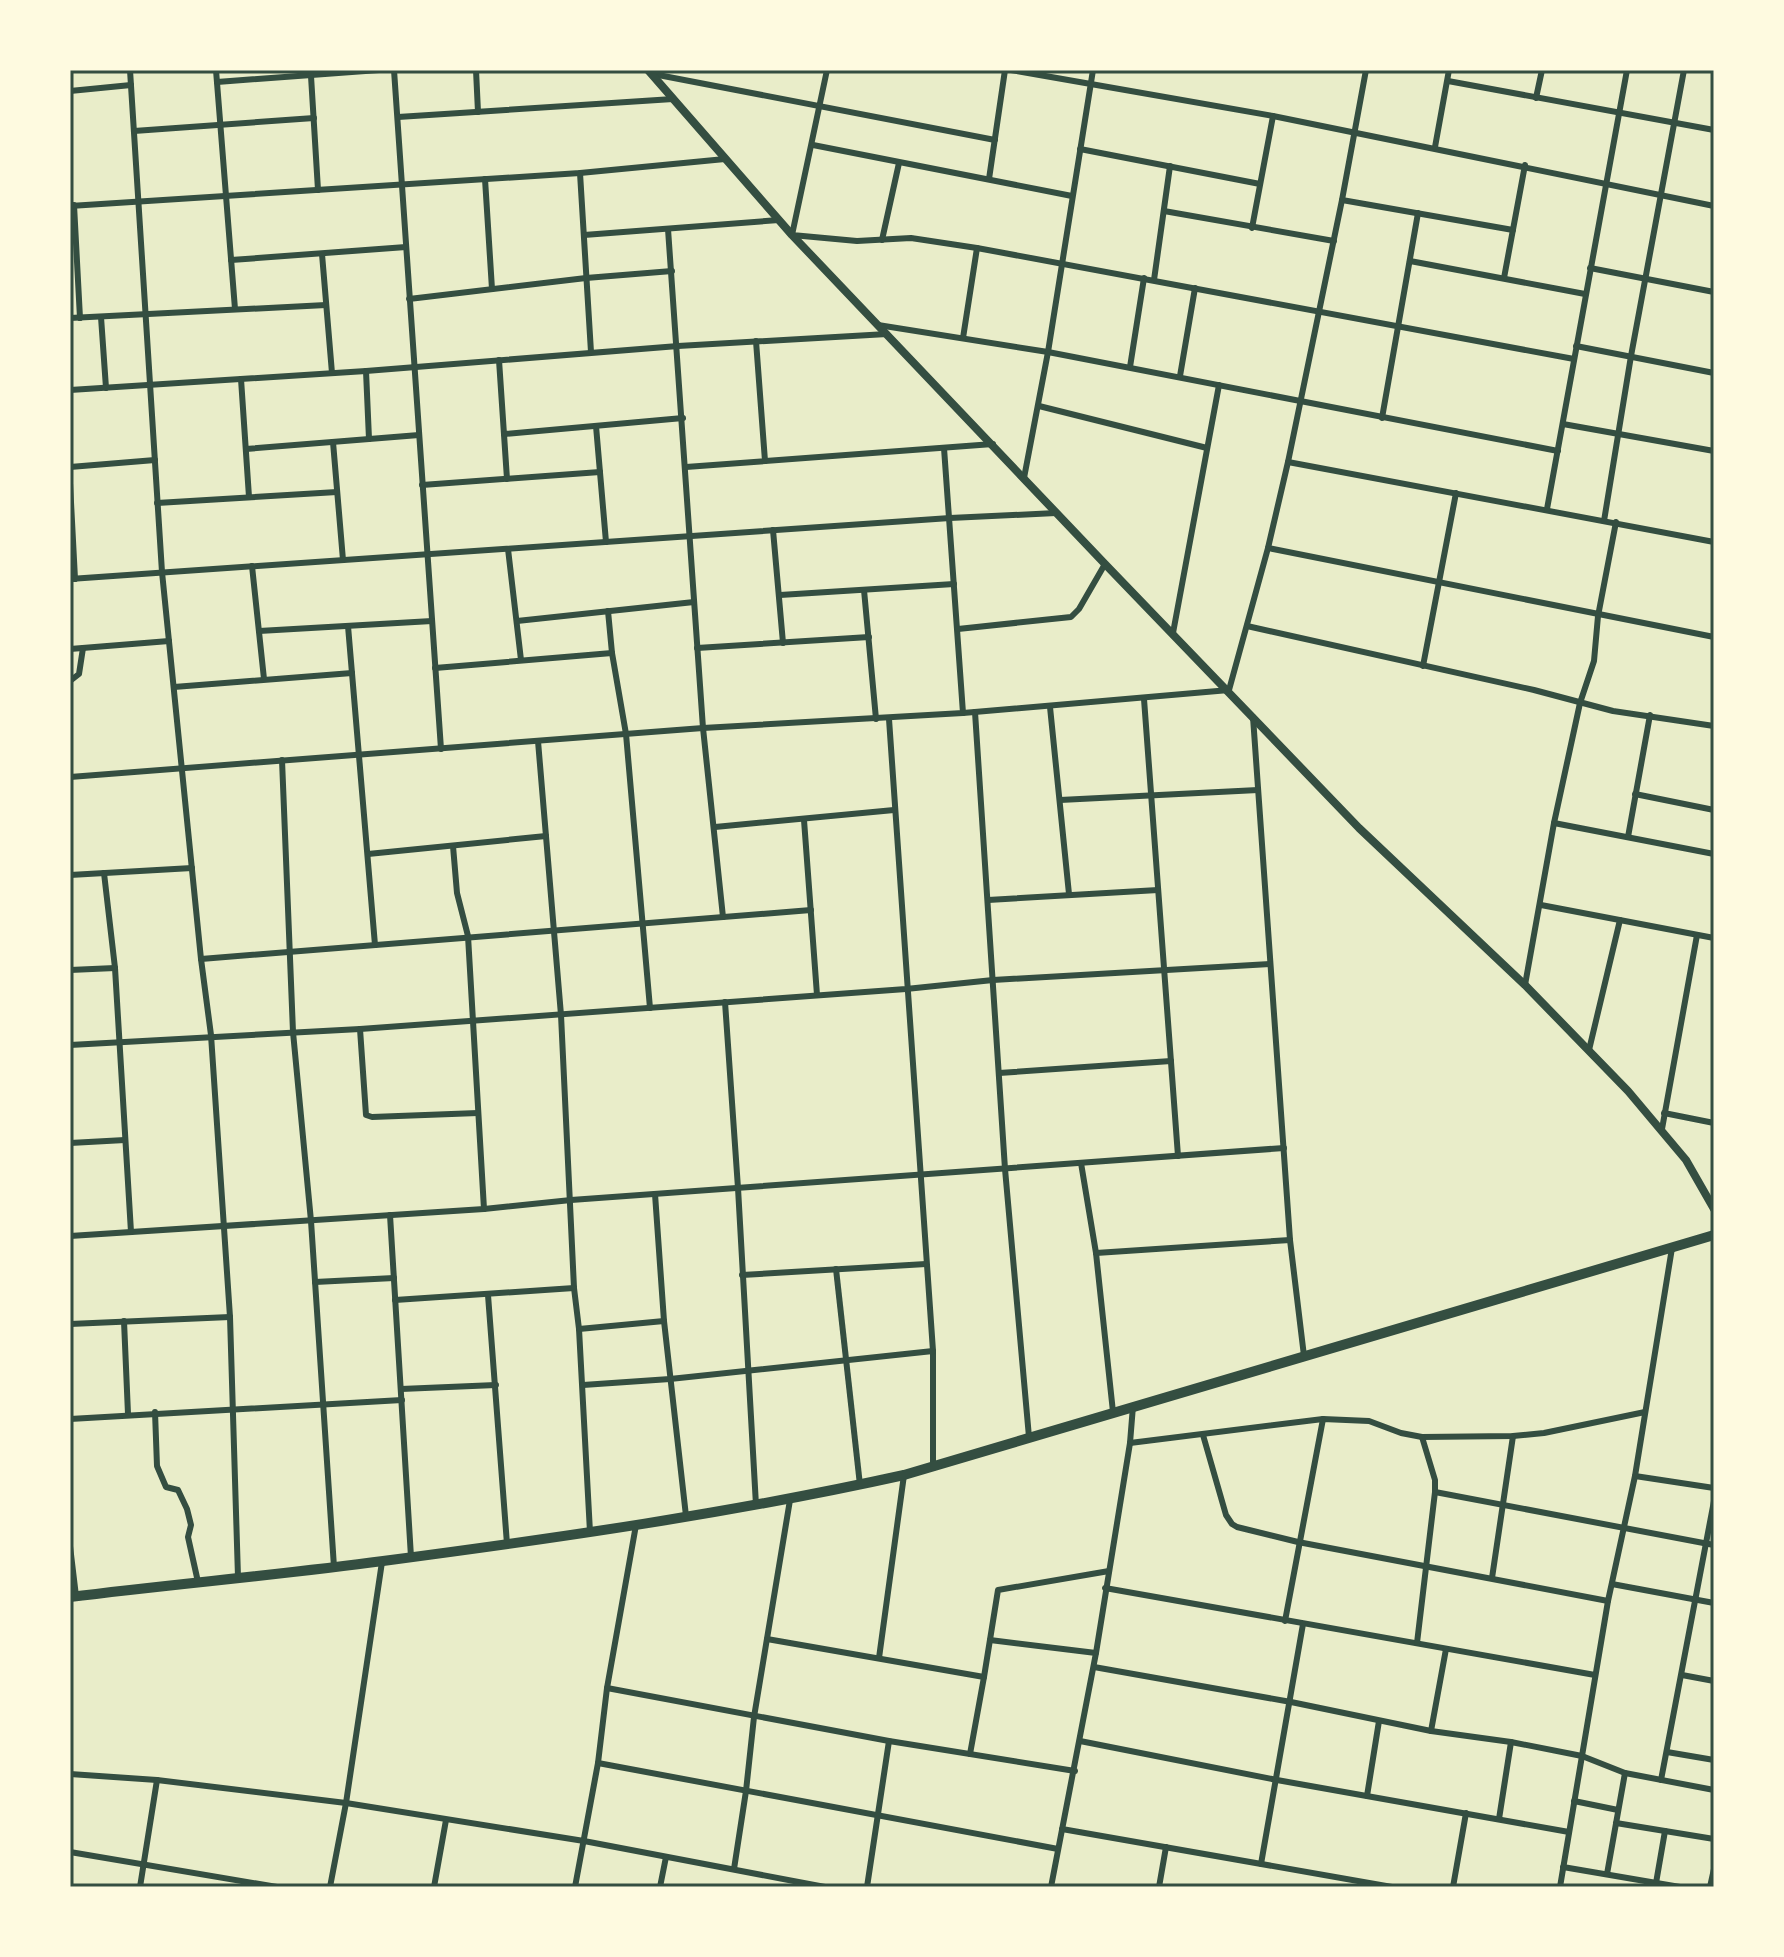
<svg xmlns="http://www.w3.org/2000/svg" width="1784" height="1957" viewBox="0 0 1784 1957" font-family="Mulish,sans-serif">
  <rect width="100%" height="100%" fill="#e9edc9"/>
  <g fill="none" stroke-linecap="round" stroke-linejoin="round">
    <!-- minor -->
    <g stroke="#344e41" stroke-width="6">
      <path d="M 130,70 L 162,572 L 201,959 L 211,1035 L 230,1317 L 238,1577"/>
      <path d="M 216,70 L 235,309"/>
      <path d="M 394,70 L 441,749"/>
      <path d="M 476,70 L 478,112"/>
      <path d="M 827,70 L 792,235 L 857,241 L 911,238 L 977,248 L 1574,359"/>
      <path d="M 1011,70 L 1273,116 L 1714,206"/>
      <path d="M 653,74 L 995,140"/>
      <path d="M 311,76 L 318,190"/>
      <path d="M 1448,81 L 1714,130"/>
      <path d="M 217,82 L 379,70"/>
      <path d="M 70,91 L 131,85"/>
      <path d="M 1536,98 L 1542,70"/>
      <path d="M 398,117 L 673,99"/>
      <path d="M 134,131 L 314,118"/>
      <path d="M 813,145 L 1072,196"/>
      <path d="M 1435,147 L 1449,70"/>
      <path d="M 1080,149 L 1260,184"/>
      <path d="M 580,173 L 591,352"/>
      <path d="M 485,179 L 492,289"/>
      <path d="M 989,179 L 1005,70"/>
      <path d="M 1342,200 L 1513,230"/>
      <path d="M 74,205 L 80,318"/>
      <path d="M 70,206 L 580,173 L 725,159"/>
      <path d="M 1164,211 L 1334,241"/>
      <path d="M 1252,228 L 1273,116"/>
      <path d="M 668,229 L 703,728 L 723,917"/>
      <path d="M 584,235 L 779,220"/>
      <path d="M 882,240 L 899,163"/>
      <path d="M 322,254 L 332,373"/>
      <path d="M 231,260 L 406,247"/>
      <path d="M 1410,261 L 1585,294"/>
      <path d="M 1590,268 L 1714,292"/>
      <path d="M 1504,278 L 1525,165"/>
      <path d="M 1154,280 L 1170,166"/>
      <path d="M 409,299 L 586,278 L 672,271"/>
      <path d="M 101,317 L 106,388"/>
      <path d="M 70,318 L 326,305"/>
      <path d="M 878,325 L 1048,352 L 1558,451"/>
      <path d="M 963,338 L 977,248"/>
      <path d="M 756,341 L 765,461"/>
      <path d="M 1576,346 L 1714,373"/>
      <path d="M 499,360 L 507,479"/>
      <path d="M 1130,367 L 1144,278"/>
      <path d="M 366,371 L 369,439"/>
      <path d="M 1180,376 L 1195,288"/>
      <path d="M 241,379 L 249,497"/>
      <path d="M 70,390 L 366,371 L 678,346 L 887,334"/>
      <path d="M 1039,406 L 1207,448"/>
      <path d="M 1382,418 L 1418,213"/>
      <path d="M 1563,424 L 1714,451"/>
      <path d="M 596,426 L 606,542"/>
      <path d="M 504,434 L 683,418"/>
      <path d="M 333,442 L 343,560"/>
      <path d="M 944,448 L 963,713"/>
      <path d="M 246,449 L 419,435"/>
      <path d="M 1288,462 L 1714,542"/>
      <path d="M 70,467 L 155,460"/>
      <path d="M 686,467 L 993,444"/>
      <path d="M 1024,478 L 1048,352 L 1093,70"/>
      <path d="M 70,483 L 75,579"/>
      <path d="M 422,485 L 600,472"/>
      <path d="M 157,503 L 337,492"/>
      <path d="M 1547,509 L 1627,70"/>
      <path d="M 1604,521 L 1631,356 L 1684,70"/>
      <path d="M 773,530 L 783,643"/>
      <path d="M 1268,548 L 1714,637"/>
      <path d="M 508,549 L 521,660"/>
      <path d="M 252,566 L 264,679"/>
      <path d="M 70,579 L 950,518 L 1056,513"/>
      <path d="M 864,590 L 876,719"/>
      <path d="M 780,595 L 954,584"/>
      <path d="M 608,611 L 612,653 L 626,734 L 650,1008"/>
      <path d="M 517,621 L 694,602"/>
      <path d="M 348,626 L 375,945"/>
      <path d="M 1247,626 L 1534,690 L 1613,711 L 1714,726"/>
      <path d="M 958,629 L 1071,617 L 1079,609 L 1105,564"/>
      <path d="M 259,631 L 432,621"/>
      <path d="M 1173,633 L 1219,385"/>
      <path d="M 697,648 L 869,637"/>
      <path d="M 70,649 L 169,641"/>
      <path d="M 1423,666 L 1456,493"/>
      <path d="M 435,668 L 612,653"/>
      <path d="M 70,681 L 79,674 L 83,648"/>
      <path d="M 174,687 L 352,673"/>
      <path d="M 1144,699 L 1178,1156"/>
      <path d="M 1050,707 L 1069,894"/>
      <path d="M 975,712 L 1005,1169 L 1029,1437"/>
      <path d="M 1253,717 L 1290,1240 L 1304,1356"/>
      <path d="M 889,719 L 933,1351 L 933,1466"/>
      <path d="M 538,741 L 561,1015 L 574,1288 L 579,1329 L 590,1532"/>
      <path d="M 282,760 L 293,1032 L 311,1221 L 334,1567"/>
      <path d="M 70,777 L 703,728 L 963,713 L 1229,690 L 1268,548 L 1288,462 L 1342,200 L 1366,70"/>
      <path d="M 1635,794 L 1714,810"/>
      <path d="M 1060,800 L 1258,790"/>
      <path d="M 804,820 L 817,995"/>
      <path d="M 1554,823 L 1714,854"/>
      <path d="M 715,827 L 894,810"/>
      <path d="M 1628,837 L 1650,715"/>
      <path d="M 453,846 L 457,893 L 468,936 L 484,1209"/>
      <path d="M 368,854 L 546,836"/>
      <path d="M 104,873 L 115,968 L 131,1232"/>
      <path d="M 70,875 L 192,868"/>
      <path d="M 988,900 L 1158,890"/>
      <path d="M 1541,905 L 1714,938"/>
      <path d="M 201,959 L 811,910"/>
      <path d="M 70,970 L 115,968"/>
      <path d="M 1525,985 L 1554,823 L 1580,703 L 1594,661 L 1598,616 L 1616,522"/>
      <path d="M 725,1002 L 738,1188 L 756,1505"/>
      <path d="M 360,1029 L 366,1115 L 372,1117 L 478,1113"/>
      <path d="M 70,1045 L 360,1029 L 906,989 L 993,980 L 1270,964"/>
      <path d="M 1589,1050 L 1620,920"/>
      <path d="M 999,1073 L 1171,1061"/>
      <path d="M 1664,1113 L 1714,1123"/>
      <path d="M 1662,1129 L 1697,935"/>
      <path d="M 70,1143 L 125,1140"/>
      <path d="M 1081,1163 L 1096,1253 L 1113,1412"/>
      <path d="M 655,1194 L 664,1321 L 686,1516"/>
      <path d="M 390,1215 L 411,1557"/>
      <path d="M 70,1236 L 484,1209 L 571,1200 L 1284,1148"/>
      <path d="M 1096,1253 L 1290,1240"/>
      <path d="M 836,1269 L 860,1485"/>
      <path d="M 742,1275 L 926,1264"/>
      <path d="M 315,1282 L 394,1278"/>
      <path d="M 488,1295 L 507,1544"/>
      <path d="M 395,1300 L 574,1288"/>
      <path d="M 124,1321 L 128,1414"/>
      <path d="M 70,1324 L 230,1317"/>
      <path d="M 579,1329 L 664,1321"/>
      <path d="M 583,1385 L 670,1379 L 933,1351"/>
      <path d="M 401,1389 L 496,1385"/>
      <path d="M 1714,1392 L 1714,1400"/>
      <path d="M 155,1412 L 157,1466 L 166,1487 L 178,1490 L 187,1509 L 191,1525 L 188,1537 L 198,1582"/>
      <path d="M 70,1419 L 402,1400"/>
      <path d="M 1203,1435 L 1226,1515 L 1232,1524 L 1237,1527 L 1298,1542 L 1608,1601"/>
      <path d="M 1130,1443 L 1323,1419 L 1369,1421 L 1401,1433 L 1422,1437 L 1513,1436 L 1544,1433 L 1645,1412"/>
      <path d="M 1635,1476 L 1714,1488"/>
      <path d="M 1435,1492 L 1714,1545"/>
      <path d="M 70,1546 L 76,1596"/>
      <path d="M 1492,1578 L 1513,1436"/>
      <path d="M 1612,1584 L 1714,1603"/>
      <path d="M 1105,1588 L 1595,1675"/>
      <path d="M 1285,1621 L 1323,1419"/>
      <path d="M 767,1639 L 984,1677 L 970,1754"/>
      <path d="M 990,1640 L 1096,1653"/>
      <path d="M 1417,1643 L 1435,1492 L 1435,1480 L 1422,1437"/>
      <path d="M 879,1658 L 904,1475"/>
      <path d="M 1094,1667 L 1291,1702 L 1431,1731 L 1511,1742 L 1582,1756 L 1625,1773 L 1714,1790"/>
      <path d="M 1682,1675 L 1714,1681"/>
      <path d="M 984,1677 L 998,1590 L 1109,1571"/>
      <path d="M 607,1688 L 889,1741 L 1075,1771"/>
      <path d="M 1431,1731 L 1446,1649"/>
      <path d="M 1080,1741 L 1277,1780 L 1569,1832"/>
      <path d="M 1667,1752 L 1714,1760"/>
      <path d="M 598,1763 L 1058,1849"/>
      <path d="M 70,1774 L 157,1780 L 346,1803 L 584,1841 L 825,1887"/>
      <path d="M 1661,1780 L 1714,1501"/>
      <path d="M 1367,1796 L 1379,1721"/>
      <path d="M 1574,1801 L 1618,1810"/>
      <path d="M 1499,1819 L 1511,1742"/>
      <path d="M 1616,1823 L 1714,1839"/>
      <path d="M 1062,1829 L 1392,1887"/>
      <path d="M 70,1852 L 277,1887"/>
      <path d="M 1261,1864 L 1303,1624"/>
      <path d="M 1563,1867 L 1680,1887"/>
      <path d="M 734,1869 L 746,1791 L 754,1717 L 790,1500"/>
      <path d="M 1607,1874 L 1625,1773"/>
      <path d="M 1656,1883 L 1665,1831"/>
      <path d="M 140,1887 L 157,1780"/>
      <path d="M 330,1887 L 346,1803 L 382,1562"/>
      <path d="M 434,1887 L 446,1820"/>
      <path d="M 575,1887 L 598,1763 L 607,1688 L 636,1525"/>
      <path d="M 660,1887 L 666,1857"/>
      <path d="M 867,1887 L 889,1741"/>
      <path d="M 1051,1887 L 1096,1653 L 1130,1443 L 1133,1406"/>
      <path d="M 1159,1887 L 1166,1847"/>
      <path d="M 1453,1887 L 1466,1813"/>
      <path d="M 1560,1887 L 1608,1601 L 1635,1476 L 1672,1248"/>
      <path d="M 1710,1887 L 1714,1869"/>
    </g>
    <!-- tertiary -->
    <path stroke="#344e41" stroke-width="8" d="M 648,70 L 792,235 L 1105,564 L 1359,828 L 1525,985 L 1628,1091 L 1686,1160 L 1714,1209"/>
    <!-- trunk -->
    <path stroke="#344e41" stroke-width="10" d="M 70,1597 C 174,1584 279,1575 383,1561 C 558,1538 732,1513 904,1475 L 1714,1235"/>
  </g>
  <!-- border -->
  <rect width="1784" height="1957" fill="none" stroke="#fefae0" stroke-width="144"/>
  <rect x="72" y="72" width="1640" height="1813" fill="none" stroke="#344e41" stroke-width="3"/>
</svg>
